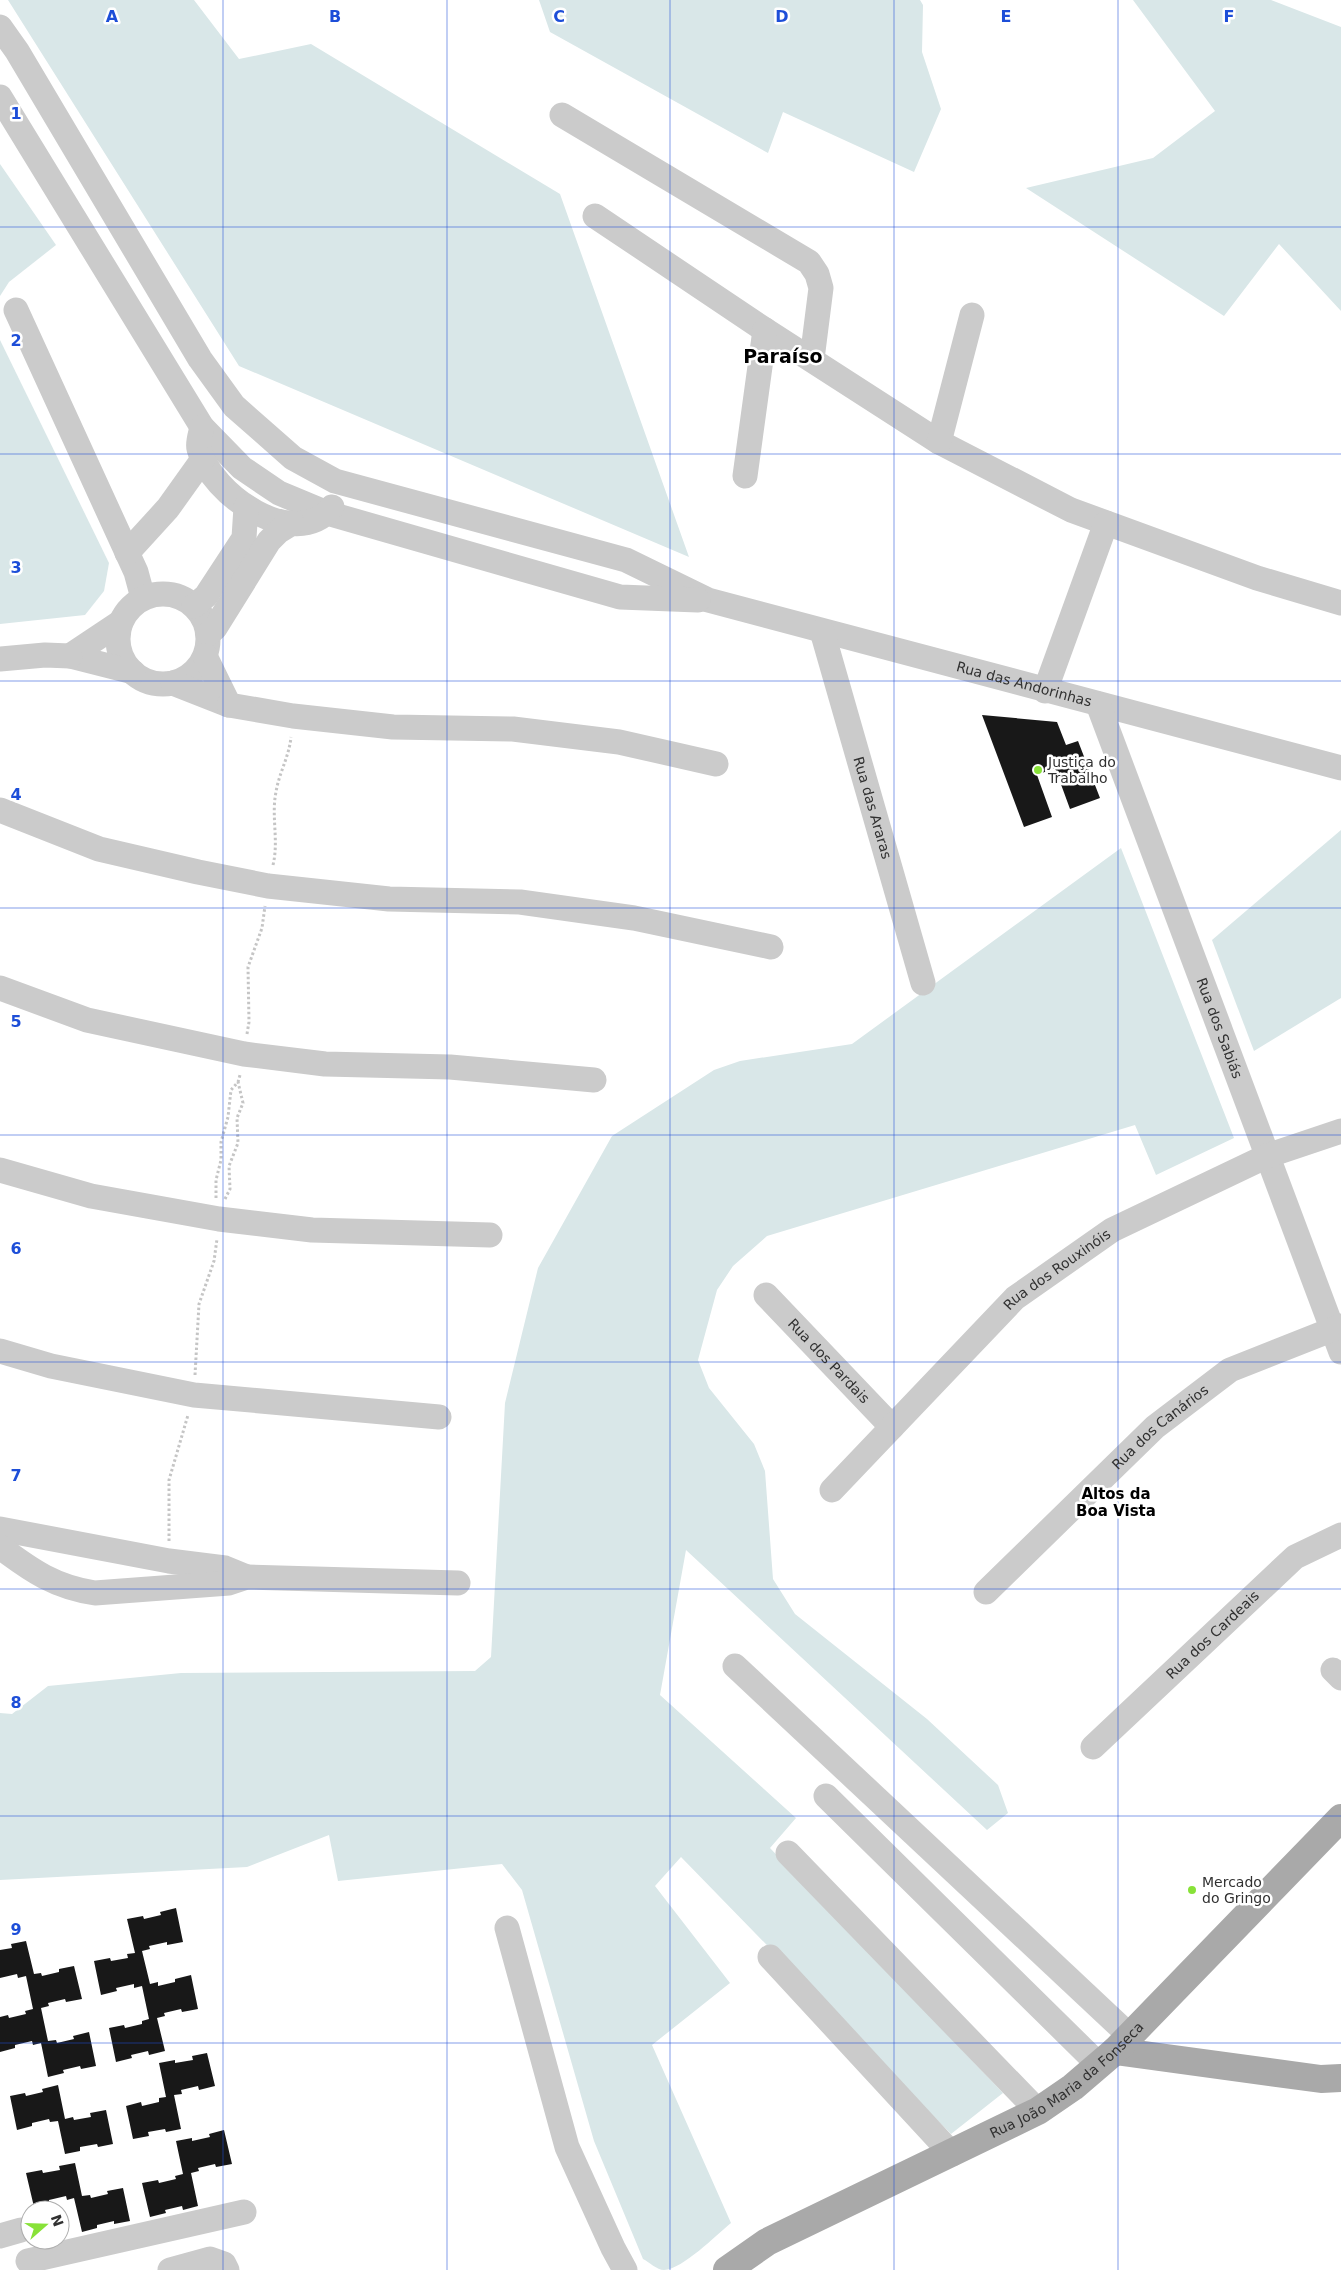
<svg xmlns="http://www.w3.org/2000/svg" width="1341" height="2270" viewBox="0 0 1341 2270" font-family="'DejaVu Sans',sans-serif">
  <rect width="100%" height="100%" fill="#fff"/>
  <!-- green -->
  <g fill="#d9e7e8">
    <path d="M 8,0 L 194,0 L 239,59 L 311,44 L 560,194 L 689,557 L 239,366 Z"/>
    <path d="M 539,0 L 920,0 L 923,5 L 922,52 L 941,109 L 914,172 L 783,112 L 768,153 L 550,32 Z"/>
    <path d="M 1133,0 L 1271,0 L 1341,27 L 1341,311 L 1279,244 L 1224,316 L 1026,188 L 1153,158 L 1215,111 Z"/>
    <path d="M 0,164 L 56,245 L 9,282 L 0,296 Z"/>
    <path d="M 0,340 L 109,563 L 104,591 L 85,615 L 0,624 Z"/>
    <path d="M 1341,830 L 1341,998 L 1254,1051 L 1212,940 Z"/>
    <path d="M 1121,848 L 1234,1138 L 1156,1175 L 1135,1125 L 767,1236 L 733,1266 L 717,1290 L 698,1360 L 709,1388 L 754,1444 L 765,1471 L 773,1579 L 795,1614 L 927,1719 L 998,1785 L 1008,1813 L 987,1830 L 686,1550 L 660,1695 L 796,1818 L 770,1848 L 1003,2093 L 951,2134 L 681,1857 L 655,1886 L 730,1983 L 652,2045 L 731,2223 C 716,2235 683,2269 664,2270 C 657,2270 649,2262 643,2259 L 594,2141 L 522,1890 L 502,1864 L 338,1881 L 329,1835 L 247,1867 L 0,1880 L 0,1713 L 12,1714 L 48,1686 L 181,1673 L 475,1671 L 491,1657 L 505,1403 L 538,1268 L 612,1136 L 714,1070 L 740,1061 L 852,1044 Z"/>
  </g>
  <!-- building -->
  <g fill="#181818">
    <path d="M 982,715 L 1057,722 L 1066,745 L 1078,741 L 1100,798 L 1070,809 L 1055,768 L 1037,775 L 1052,817 L 1024,827 Z"/>
    <path d="M 176,1908 L 183,1942 L 167,1945 L 167,1942 L 149,1946 L 150,1949 L 142,1951 L 150,1984 L 158,1982 L 158,1986 L 175,1982 L 175,1979 L 191,1975 L 198,2009 L 182,2012 L 181,2009 L 164,2013 L 165,2016 L 157,2018 L 165,2051 L 149,2055 L 148,2051 L 131,2055 L 132,2058 L 116,2062 L 109,2028 L 124,2025 L 125,2028 L 142,2024 L 142,2021 L 149,2019 L 142,1986 L 134,1988 L 134,1984 L 116,1988 L 117,1991 L 101,1995 L 94,1961 L 110,1958 L 111,1961 L 128,1958 L 127,1954 L 135,1953 L 127,1919 L 143,1916 L 144,1919 L 161,1915 L 160,1912 Z"/>
    <path d="M 26,1941 L 34,1974 L 41,1973 L 42,1976 L 59,1972 L 59,1969 L 74,1966 L 82,1999 L 66,2002 L 65,1999 L 48,2003 L 49,2006 L 41,2008 L 48,2041 L 56,2040 L 57,2043 L 74,2039 L 73,2036 L 89,2032 L 96,2066 L 81,2069 L 80,2066 L 63,2070 L 64,2073 L 48,2077 L 41,2043 L 33,2045 L 32,2041 L 15,2045 L 15,2048 L 0,2052 L 0,2017 L 8,2015 L 9,2018 L 26,2014 L 25,2011 L 33,2009 L 26,1976 L 18,1978 L 17,1974 L 0,1978 L 0,1950 L 12,1948 L 11,1944 Z"/>
    <path d="M 207,2053 L 215,2086 L 199,2090 L 198,2086 L 181,2090 L 182,2094 L 174,2095 L 181,2129 L 166,2132 L 165,2129 L 148,2132 L 149,2136 L 133,2139 L 126,2106 L 141,2102 L 142,2106 L 159,2102 L 159,2098 L 166,2097 L 159,2063 L 175,2060 L 175,2063 L 193,2060 L 192,2056 Z"/>
    <path d="M 58,2085 L 65,2119 L 73,2117 L 74,2120 L 91,2117 L 90,2113 L 106,2110 L 113,2144 L 98,2147 L 97,2144 L 80,2147 L 80,2151 L 65,2154 L 58,2121 L 50,2122 L 49,2119 L 32,2123 L 32,2126 L 17,2130 L 10,2096 L 25,2093 L 26,2096 L 43,2092 L 42,2089 Z"/>
    <path d="M 224,2130 L 232,2164 L 216,2167 L 215,2164 L 198,2168 L 199,2171 L 191,2173 L 198,2206 L 183,2210 L 182,2206 L 165,2210 L 166,2213 L 150,2217 L 142,2183 L 158,2180 L 159,2183 L 176,2179 L 175,2176 L 183,2174 L 176,2141 L 192,2138 L 192,2141 L 210,2137 L 209,2134 Z"/>
    <path d="M 75,2163 L 82,2196 L 90,2195 L 91,2198 L 108,2194 L 107,2191 L 123,2188 L 130,2221 L 114,2224 L 114,2221 L 97,2225 L 97,2228 L 82,2232 L 74,2198 L 67,2200 L 66,2196 L 49,2200 L 49,2203 L 34,2207 L 26,2173 L 42,2170 L 43,2173 L 60,2170 L 59,2166 Z"/>
  </g>
  <g fill="none" stroke-linecap="round" stroke-linejoin="round">
    <!-- path -->
    <g stroke="#c5c5c5" stroke-width="3" stroke-dasharray="2.5 2.5" stroke-linecap="butt">
      <path d="M 273,865 C 279,841 271,816 276,792 C 279,773 289,757 291,737"/>
      <path d="M 247,1034 L 249,1022 L 248,967 L 262,928 L 265,906"/>
      <path d="M 216,1198 L 216,1180 L 221,1160 L 221,1142 L 228,1117 L 231,1090 L 238,1082 L 240,1075"/>
      <path d="M 225,1199 L 230,1189 L 229,1166 L 238,1143 L 237,1118 L 243,1103 L 238,1082"/>
      <path d="M 195,1375 L 199,1304 L 214,1261 L 217,1239"/>
      <path d="M 169,1541 L 169,1480 L 188,1415"/>
    </g>
    <!-- minor -->
    <g stroke="#cbcbcb" stroke-width="25">
      <path id="s1" d="M 0,27 L 17,51 L 200,359 L 234,406 L 293,458 L 335,481 L 626,560 L 708,600 L 1341,768"/>
      <path d="M 0,97 L 202,427 L 242,468 L 279,493 L 327,513 L 620,597 L 698,600"/>
      <path d="M 562,115 L 809,262 L 817,274 L 821,288 L 812,359"/>
      <path d="M 595,216 L 765,330 L 939,442 L 1071,510 L 1257,578 L 1341,603"/>
      <path d="M 16,310 L 136,572 L 143,598"/>
      <path d="M 202,427 C 201,433 197,443 199,449 C 211,494 294,553 332,507"/>
      <path d="M 939,442 L 972,315"/>
      <path d="M 745,476 L 765,330"/>
      <path d="M 127,553 L 168,508 L 203,459"/>
      <circle cx="163" cy="639" r="45"/>
      <path d="M 194,606 L 206,596 L 244,538 L 246,507"/>
      <path d="M 121,622 L 70,656 L 133,672"/>
      <path id="s2" d="M 822,631 L 923,983"/>
      <path d="M 208,634 L 215,628 L 269,541 L 279,531 L 292,523"/>
      <path d="M 0,659 L 45,655 L 70,656"/>
      <path d="M 173,683 L 229,705 L 205,656"/>
      <path d="M 1045,691 L 1106,523"/>
      <path id="s3" d="M 1098,704 L 1341,1352"/>
      <path d="M 229,705 L 293,716 L 393,727 L 513,729 L 619,742 L 716,764"/>
      <path d="M 0,810 L 99,849 L 198,872 L 268,886 L 389,899 L 520,902 L 634,918 L 771,947"/>
      <path d="M 0,988 L 87,1020 L 244,1054 L 325,1064 L 450,1067 L 594,1080"/>
      <path d="M 0,1170 L 91,1196 L 219,1219 L 312,1230 L 490,1235"/>
      <path id="s4" d="M 766,1295 L 892,1427"/>
      <path d="M 0,1351 L 51,1366 L 194,1395 L 439,1417"/>
      <path id="s5" d="M 832,1490 L 1015,1298 L 1112,1230 L 1267,1156 L 1341,1131"/>
      <path d="M 0,1529 L 169,1561 L 225,1568 L 247,1577"/>
      <path d="M 0,1547 C 32,1571 55,1587 95,1593 L 229,1583 L 247,1577 L 458,1583"/>
      <path id="s6" d="M 986,1592 L 1155,1427 L 1230,1370 L 1341,1326"/>
      <path d="M 735,1666 L 1130,2036"/>
      <path d="M 1333,1670 L 1341,1678"/>
      <path id="s7" d="M 1093,1747 L 1295,1557 L 1341,1535"/>
      <path d="M 826,1796 L 1099,2065"/>
      <path d="M 788,1853 L 1038,2111"/>
      <path d="M 507,1928 L 567,2147 L 613,2248 L 625,2270"/>
      <path d="M 770,1957 L 952,2154"/>
      <path d="M 0,2236 L 21,2230"/>
      <path d="M 28,2261 L 244,2212"/>
      <path d="M 170,2270 L 210,2259 L 224,2264 L 227,2270"/>
    </g>
    <!-- major -->
    <g stroke="#a9a9a9" stroke-width="28">
      <path d="M 1115,2051 L 1321,2079 L 1341,2078"/>
      <path id="s8" d="M 727,2270 L 767,2242 L 1038,2111 L 1073,2087 L 1115,2051 L 1341,1818"/>
    </g>
  </g>
  <!-- grid -->
  <path fill="none" stroke="#1d4ed8" stroke-width="1" stroke-opacity="0.55" d="M 223,0 L 223,2270M 447,0 L 447,2270M 670,0 L 670,2270M 894,0 L 894,2270M 1118,0 L 1118,2270M 0,227 L 1341,227M 0,454 L 1341,454M 0,681 L 1341,681M 0,908 L 1341,908M 0,1135 L 1341,1135M 0,1362 L 1341,1362M 0,1589 L 1341,1589M 0,1816 L 1341,1816M 0,2043 L 1341,2043"/>
  <!-- markers -->
  <g fill="#88e238" stroke="#fff" stroke-width="2">
    <circle cx="1038" cy="770" r="5"/>
    <circle cx="1192" cy="1890" r="5"/>
  </g>
  <g text-anchor="middle" dominant-baseline="central" stroke-width="5" stroke-linejoin="round" paint-order="stroke">
    <!-- street labels -->
    <g font-size="14" fill="#313131" stroke="#fff">
      <text stroke="none"><textPath href="#s1" startOffset="1292">Rua das Andorinhas</textPath></text>
      <text stroke="none"><textPath href="#s2" startOffset="184">Rua das Araras</textPath></text>
      <text stroke="none"><textPath href="#s3" startOffset="346">Rua dos Sabiás</textPath></text>
      <text stroke="none"><textPath href="#s5" startOffset="316">Rua dos Rouxinóis</textPath></text>
      <text stroke="none"><textPath href="#s4" startOffset="91">Rua dos Pardais</textPath></text>
      <text stroke="none"><textPath href="#s6" startOffset="240">Rua dos Canários</textPath></text>
      <text stroke="none"><textPath href="#s7" startOffset="164">Rua dos Cardeais</textPath></text>
      <text stroke="none"><textPath href="#s8" startOffset="391">Rua João Maria da Fonseca</textPath></text>
    </g>
    <!-- poi labels -->
    <g font-size="14" fill="#313131" stroke="#fff" text-anchor="start">
      <text x="1048" y="762">Justiça do<tspan x="1048" dy="16">Trabalho</tspan></text>
      <text x="1202" y="1882">Mercado<tspan x="1202" dy="16">do Gringo</tspan></text>
    </g>
    <!-- neighbourhood labels -->
    <g font-size="15" font-weight="bold" fill="#000" stroke="#fff">
      <text x="1116" y="1494">Altos da<tspan x="1116" dy="17">Boa Vista</tspan></text>
    </g>
    <!-- district labels -->
    <g font-size="19" font-weight="bold" fill="#000" stroke="#fff">
      <text x="783" y="356">Paraíso</text>
    </g>
  </g>
  <g font-size="16" text-anchor="middle" font-weight="bold" fill="#1d4ed8" stroke="#fff" stroke-width="5" stroke-linejoin="round" paint-order="stroke">
    <text x="112" y="22">A</text>
    <text x="335" y="22">B</text>
    <text x="559" y="22">C</text>
    <text x="782" y="22">D</text>
    <text x="1006" y="22">E</text>
    <text x="1229" y="22">F</text>
    <text x="16" y="119">1</text>
    <text x="16" y="346">2</text>
    <text x="16" y="573">3</text>
    <text x="16" y="800">4</text>
    <text x="16" y="1027">5</text>
    <text x="16" y="1254">6</text>
    <text x="16" y="1481">7</text>
    <text x="16" y="1708">8</text>
    <text x="16" y="1935">9</text>
  </g>
  <!-- north arrow -->
  <g transform="translate(45 2225) rotate(70)"><circle r="24" fill="#ffffff" stroke="#adadad"/>
  <path d="M0-4L9 19L0 12L-9 19Z" fill="#88e238"/>
  <text y="-8" font-size="14" font-weight="bold" text-anchor="middle" fill="#313131">N</text>
  </g>
</svg>
